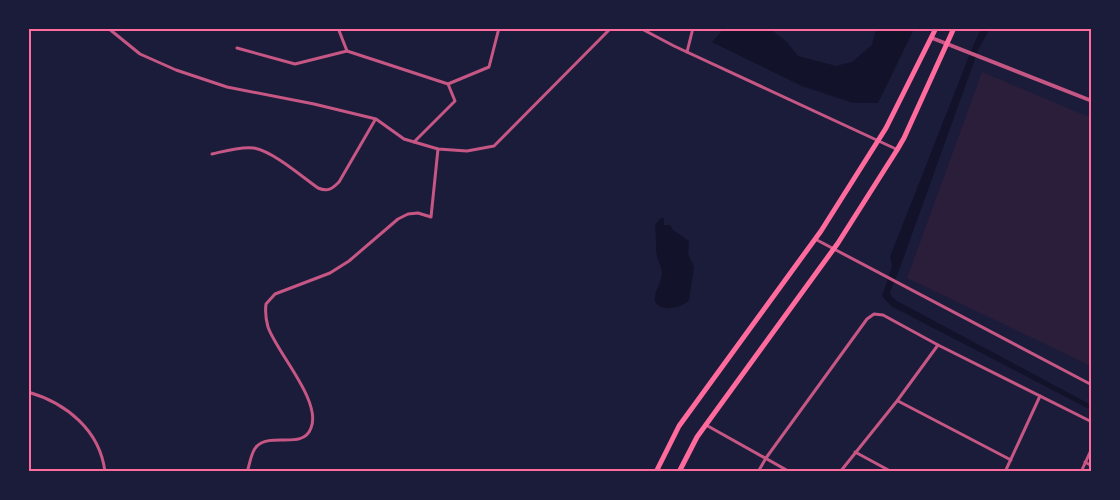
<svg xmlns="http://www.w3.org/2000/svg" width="1120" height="500" viewBox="0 0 1120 500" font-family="'Fira Sans Condensed',sans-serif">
  <rect width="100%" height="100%" fill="#1b1b3a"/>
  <!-- green -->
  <path fill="#2a1e3b" d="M 982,72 L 1091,118 L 1091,366 L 907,278 Z"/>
  <!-- water -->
  <g fill="#12122b">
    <path d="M 721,29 L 770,29 L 786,41 L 798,56 L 836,66 L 852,62 L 872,45 L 876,29 L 914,29 L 878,103 L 853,103 L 802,86 L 712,42 L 721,32 Z"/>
    <path d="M 981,29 L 990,29 L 979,48 L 898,273 L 890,292 L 891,296 L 897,301 L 1091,405 L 1091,410 L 891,306 L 882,296 L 892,266 L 890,257 L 973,46 Z"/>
    <path d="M 661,218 L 664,218 L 664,225 L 670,225 L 673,230 L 689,241 L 688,254 L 694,267 L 689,300 C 683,308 659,313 655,301 C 653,293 662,282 662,273 C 661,265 656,257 656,249 C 656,241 656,234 655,225 Z"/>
  </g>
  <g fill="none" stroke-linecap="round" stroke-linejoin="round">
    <!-- minor -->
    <g stroke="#c65784" stroke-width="3">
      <path d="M 108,28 L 140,54 L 176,70 L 227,87 L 314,104 L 376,119 L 404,139 L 438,149 L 467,151 L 494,146 L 611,28"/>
      <path d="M 338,28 L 347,51 L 448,84 L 455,101 L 414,142"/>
      <path d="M 640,28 L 674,46 L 896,149"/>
      <path d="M 237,48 L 295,64 L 347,51"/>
      <path d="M 687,52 L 693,28"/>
      <path d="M 448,84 L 489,67 L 499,28"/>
      <path d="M 212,154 C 225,151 241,146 254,148 C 274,152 301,176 318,188 C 328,192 332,189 339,182 L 375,120"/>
      <path d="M 815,239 L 1092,385"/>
      <path d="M 28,392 C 66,403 100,430 105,472"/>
      <path d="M 898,401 L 1011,460"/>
      <path d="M 706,425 L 790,472"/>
      <path d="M 855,452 L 892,472"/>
      <path d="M 1085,462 L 1092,466"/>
      <path d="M 247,472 C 250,464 251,451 257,446 C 272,432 303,450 311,428 C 322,401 277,353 268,327 C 266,320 265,312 266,304 L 275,294 L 330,273 L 349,261 L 398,219 L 408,214 L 418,213 L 431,217 L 438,149"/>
      <path d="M 758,472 L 766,458 L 867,319 L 874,314 L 883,315 L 938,345 L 1092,422"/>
      <path d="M 840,472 L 897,401 L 938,345"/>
      <path d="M 1005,472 L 1040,396"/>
      <path d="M 1081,472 L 1092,448"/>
    </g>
    <!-- tertiary -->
    <path stroke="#c65784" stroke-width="4" d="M 932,38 L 1092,101"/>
    <!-- primary -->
    <g stroke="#ff6b9d" stroke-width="5">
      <path d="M 656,472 L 679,426 L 821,231 L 886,128 L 936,28"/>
      <path d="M 679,472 L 697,437 L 838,243 L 897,150 L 904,138 L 954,28"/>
    </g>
  </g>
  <!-- border -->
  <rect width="1120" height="500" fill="none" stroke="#1b1b3a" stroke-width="60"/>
  <rect x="30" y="30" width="1060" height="440" fill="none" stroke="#ff6b9d" stroke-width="2"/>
</svg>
